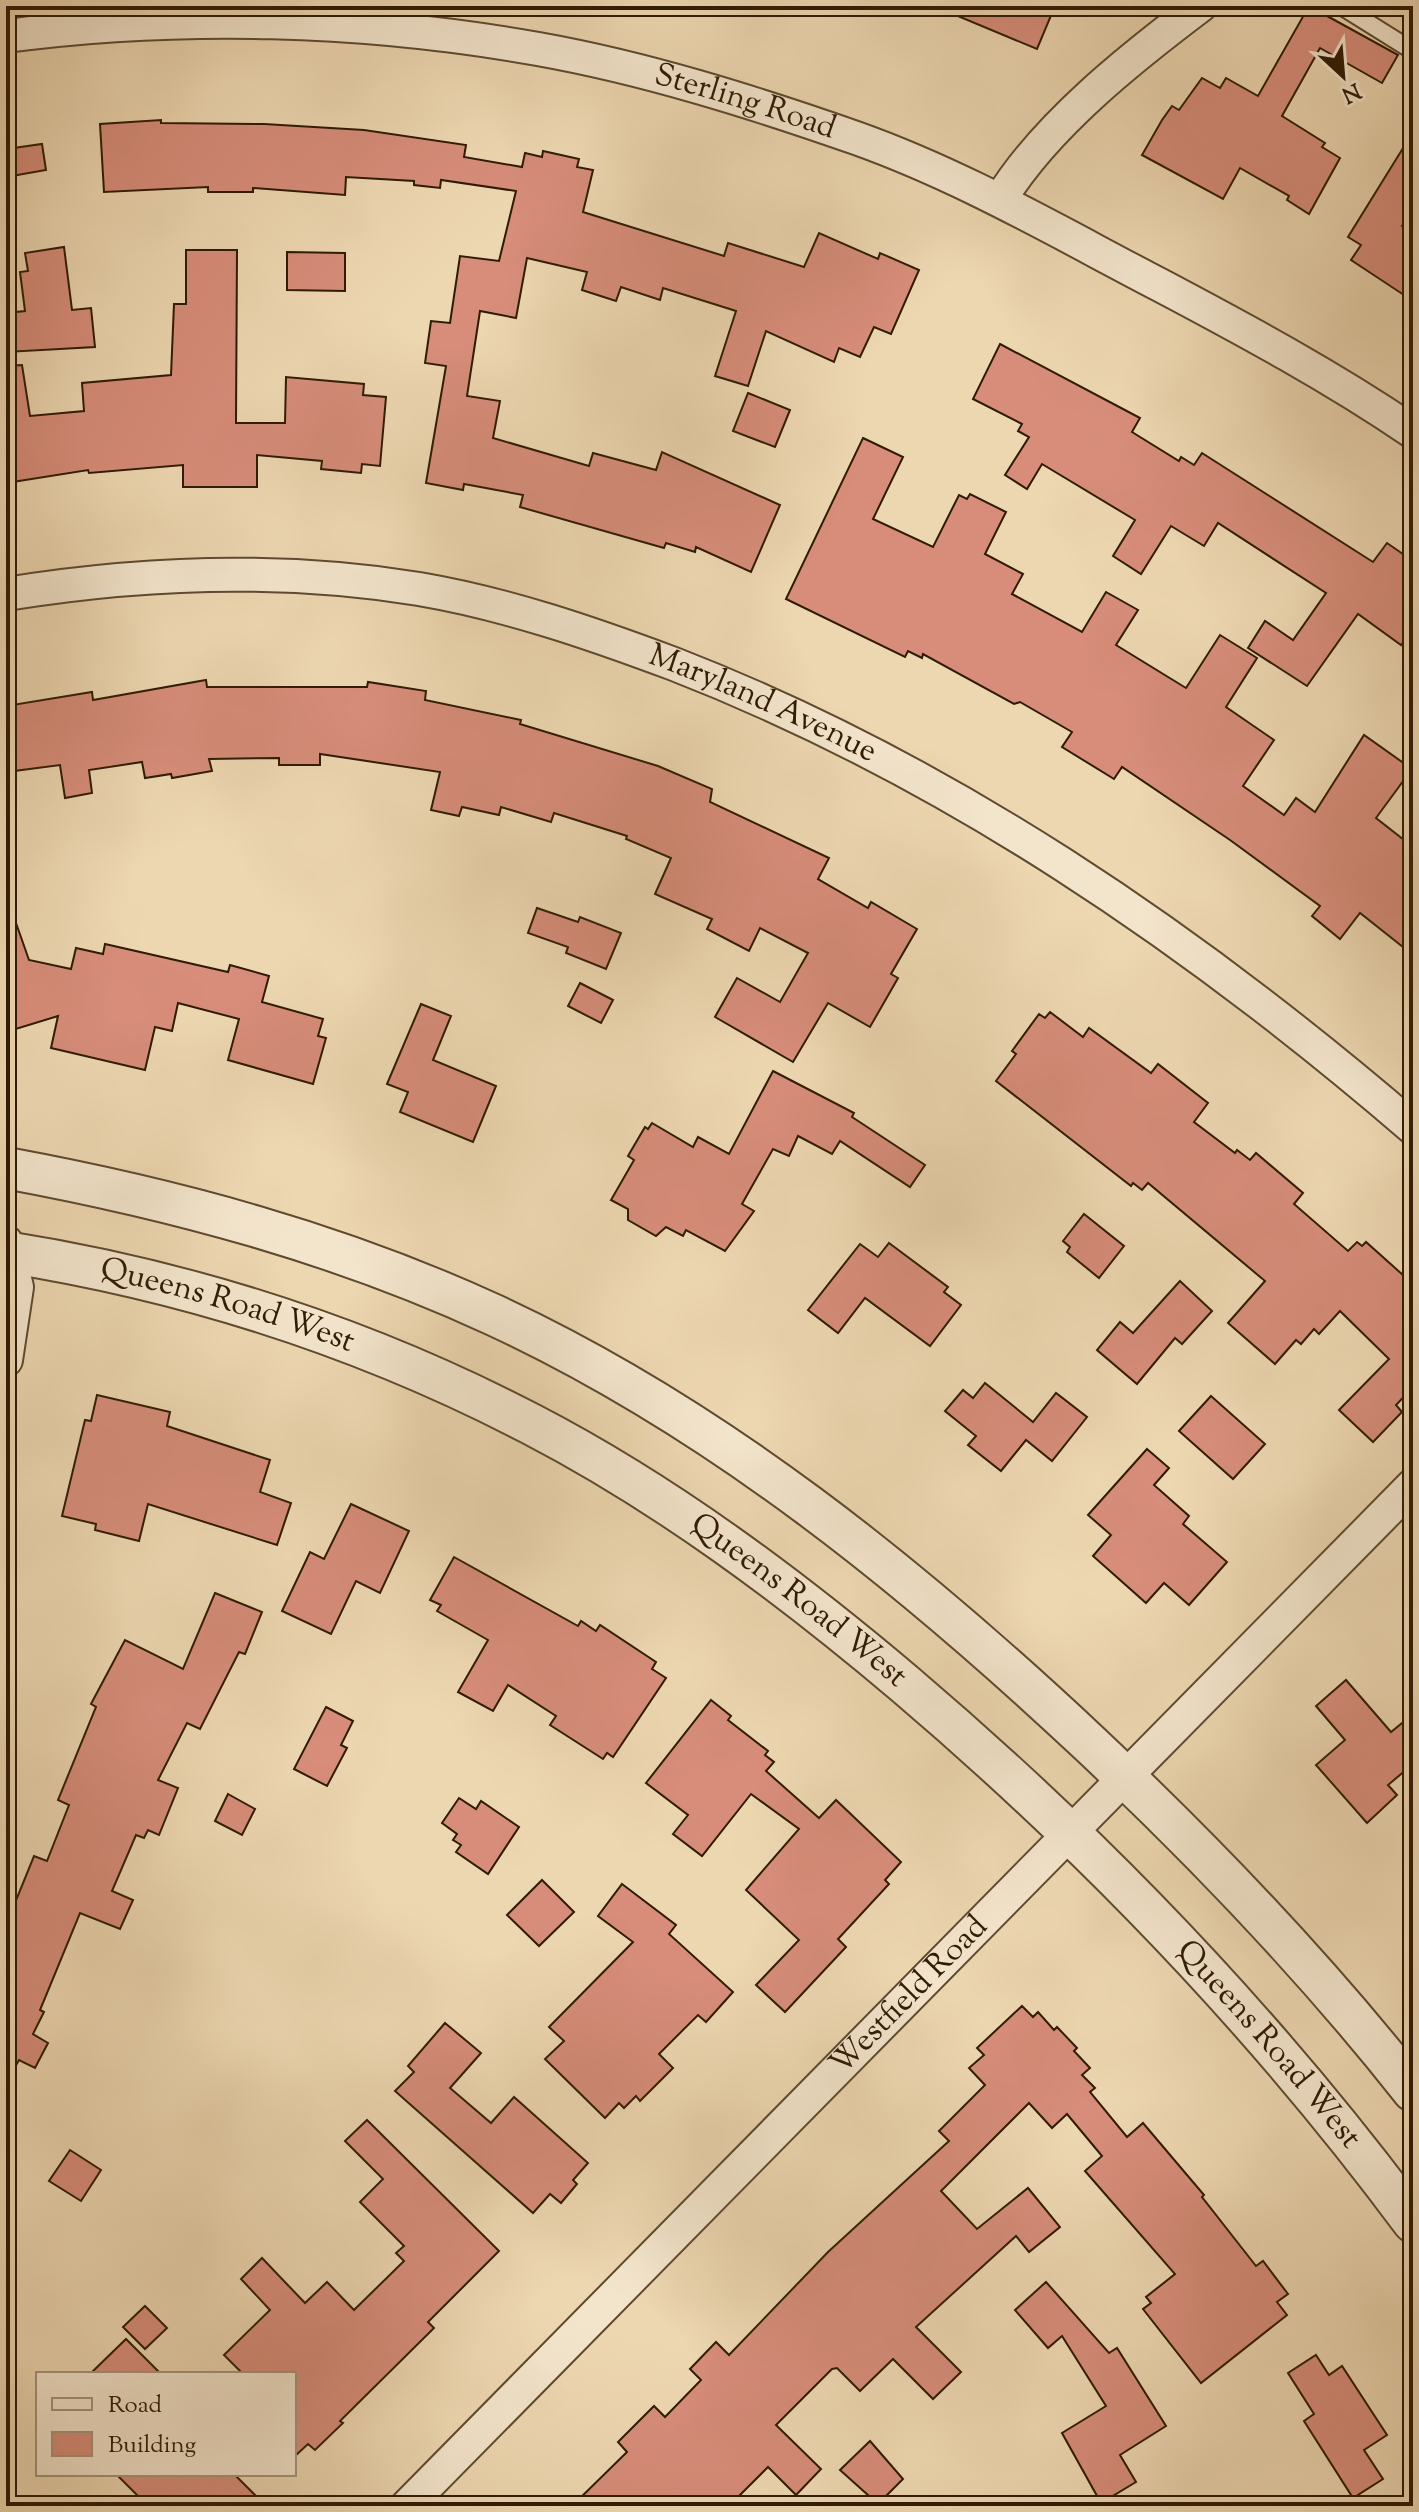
<svg xmlns="http://www.w3.org/2000/svg" width="1419" height="2512" viewBox="0 0 1419 2512" font-family="'Sorts Mill Goudy',serif">
  <rect width="100%" height="100%" fill="#edd7b1"/>
  <filter id="stains"><feTurbulence type="fractalNoise" baseFrequency=".0025" numOctaves="4"/><feColorMatrix values="0 0 0 0 .2 0 0 0 0 .09 0 0 0 0 .02 0 0 0 .5 -.17"/></filter>
  <radialGradient id="worn" r=".72"><stop offset=".6" stop-color="#630" stop-opacity="0"/><stop offset="1" stop-color="#630" stop-opacity=".3"/></radialGradient>
  <!-- building -->
  <g fill="#d78d7a" stroke="#2f1b04" stroke-width="2">
    <path d="M 934,6 L 1055,6 L 1037,49 Z"/>
    <path d="M 1309,6 L 1398,55 L 1382,83 L 1320,48 L 1282,116 L 1325,143 L 1322,147 L 1340,158 L 1309,214 L 1287,200 L 1289,196 L 1240,168 L 1223,199 L 1142,155 L 1162,120 L 1172,106 L 1179,110 L 1202,78 L 1220,88 L 1226,78 L 1258,96 Z"/>
    <path d="M 161,120 L 161,123 L 264,124 L 364,130 L 466,145 L 464,157 L 522,167 L 525,153 L 542,157 L 543,151 L 579,159 L 577,167 L 593,170 L 583,212 L 724,256 L 728,243 L 804,267 L 819,233 L 878,259 L 880,253 L 919,270 L 891,334 L 874,327 L 860,357 L 839,348 L 834,362 L 766,331 L 748,386 L 715,376 L 736,311 L 663,288 L 660,300 L 621,287 L 616,301 L 582,290 L 587,272 L 527,258 L 516,318 L 480,311 L 467,396 L 500,401 L 493,438 L 589,466 L 593,453 L 656,470 L 662,452 L 780,505 L 751,572 L 696,547 L 695,552 L 666,543 L 664,548 L 520,507 L 523,495 L 464,484 L 463,490 L 426,483 L 446,366 L 425,363 L 431,321 L 450,323 L 460,256 L 499,261 L 516,191 L 441,180 L 440,188 L 414,185 L 414,181 L 346,177 L 345,195 L 253,188 L 253,192 L 208,192 L 208,187 L 104,192 L 100,124 Z"/>
    <path d="M 1413,132 L 1413,210 L 1402,226 L 1413,233 L 1413,301 L 1351,260 L 1361,245 L 1348,237 Z"/>
    <path d="M 42,144 L 46,170 L 6,177 L 6,149 Z"/>
    <path d="M 64,247 L 72,310 L 91,308 L 95,347 L 6,352 L 6,313 L 25,311 L 20,272 L 28,271 L 25,253 Z"/>
    <path d="M 186,250 L 237,250 L 236,423 L 285,423 L 286,377 L 364,384 L 363,395 L 386,397 L 380,466 L 362,464 L 361,473 L 321,469 L 322,461 L 257,455 L 257,487 L 183,487 L 183,465 L 89,473 L 88,470 L 6,483 L 6,366 L 22,365 L 30,416 L 84,411 L 82,383 L 171,375 L 174,304 L 186,304 Z"/>
    <path d="M 287,252 L 345,253 L 345,291 L 287,290 Z"/>
    <path d="M 1000,344 L 1140,418 L 1132,432 L 1179,461 L 1181,457 L 1194,465 L 1202,453 L 1373,562 L 1387,543 L 1413,561 L 1413,629 L 1401,645 L 1358,614 L 1307,686 L 1248,648 L 1265,621 L 1293,640 L 1326,593 L 1218,523 L 1204,546 L 1171,526 L 1141,574 L 1113,556 L 1135,520 L 1042,464 L 1027,489 L 1005,475 L 1029,437 L 1018,431 L 1022,424 L 973,399 Z"/>
    <path d="M 748,393 L 790,410 L 775,447 L 733,431 Z"/>
    <path d="M 863,438 L 903,457 L 873,519 L 933,547 L 959,495 L 967,499 L 970,494 L 1006,512 L 985,554 L 1023,574 L 1012,594 L 1082,632 L 1106,592 L 1138,610 L 1116,645 L 1186,688 L 1220,635 L 1257,658 L 1226,707 L 1274,740 L 1243,786 L 1284,815 L 1296,798 L 1315,812 L 1364,735 L 1412,769 L 1376,818 L 1413,847 L 1413,955 L 1360,913 L 1340,939 L 1312,916 L 1320,906 L 1230,840 L 1122,767 L 1114,779 L 1062,747 L 1072,732 L 1020,702 L 1014,704 L 923,654 L 922,658 L 908,651 L 905,657 L 786,599 Z"/>
    <path d="M 206,680 L 207,687 L 367,687 L 368,682 L 426,691 L 425,700 L 521,720 L 520,724 L 658,766 L 712,789 L 710,802 L 829,858 L 818,879 L 868,908 L 871,902 L 917,929 L 891,974 L 898,978 L 870,1027 L 828,1003 L 793,1062 L 715,1017 L 737,978 L 780,1002 L 808,953 L 760,928 L 749,951 L 707,929 L 712,919 L 655,894 L 671,858 L 626,839 L 627,836 L 554,813 L 551,822 L 501,807 L 499,815 L 462,807 L 459,816 L 431,810 L 440,772 L 320,754 L 320,765 L 279,765 L 279,758 L 209,759 L 212,771 L 172,778 L 171,774 L 145,778 L 142,762 L 89,770 L 92,793 L 65,798 L 60,765 L 6,772 L 6,706 L 92,692 L 93,700 Z"/>
    <path d="M 6,906 L 10,906 L 29,960 L 71,969 L 76,948 L 103,954 L 105,944 L 228,972 L 230,965 L 269,976 L 262,1002 L 323,1019 L 318,1036 L 326,1038 L 313,1084 L 228,1060 L 239,1019 L 178,1003 L 172,1031 L 155,1027 L 145,1070 L 51,1048 L 58,1016 L 6,1032 Z"/>
    <path d="M 537,908 L 578,922 L 580,917 L 621,933 L 606,969 L 566,953 L 568,947 L 528,933 Z"/>
    <path d="M 580,983 L 613,1000 L 601,1023 L 568,1006 Z"/>
    <path d="M 421,1004 L 451,1016 L 433,1060 L 496,1086 L 473,1142 L 400,1112 L 408,1092 L 387,1084 Z"/>
    <path d="M 1050,1012 L 1083,1037 L 1089,1028 L 1151,1073 L 1158,1064 L 1208,1103 L 1194,1122 L 1235,1153 L 1237,1150 L 1250,1160 L 1256,1153 L 1303,1193 L 1294,1204 L 1348,1251 L 1357,1242 L 1362,1246 L 1366,1242 L 1413,1284 L 1413,1387 L 1396,1405 L 1402,1412 L 1373,1442 L 1339,1410 L 1389,1359 L 1340,1311 L 1319,1334 L 1314,1329 L 1301,1344 L 1296,1340 L 1275,1364 L 1228,1323 L 1265,1281 L 1148,1183 L 1142,1190 L 1133,1183 L 1131,1186 L 996,1081 L 1016,1054 L 1012,1051 L 1039,1014 L 1045,1018 Z"/>
    <path d="M 773,1071 L 854,1113 L 852,1117 L 925,1165 L 910,1187 L 840,1141 L 832,1154 L 798,1136 L 789,1156 L 773,1149 L 742,1204 L 754,1211 L 725,1251 L 686,1230 L 683,1236 L 666,1227 L 656,1236 L 628,1220 L 628,1209 L 611,1200 L 634,1160 L 628,1156 L 645,1127 L 648,1129 L 652,1123 L 693,1147 L 698,1137 L 729,1154 Z"/>
    <path d="M 1084,1214 L 1124,1246 L 1099,1278 L 1067,1252 L 1070,1247 L 1063,1241 Z"/>
    <path d="M 889,1243 L 948,1287 L 944,1292 L 961,1305 L 930,1346 L 865,1298 L 838,1333 L 808,1310 L 860,1244 L 878,1257 Z"/>
    <path d="M 1180,1281 L 1212,1311 L 1182,1344 L 1175,1338 L 1137,1384 L 1097,1350 L 1120,1322 L 1133,1333 Z"/>
    <path d="M 985,1383 L 1033,1422 L 1056,1393 L 1087,1417 L 1052,1461 L 1026,1440 L 1001,1471 L 968,1445 L 976,1436 L 945,1411 L 963,1390 L 973,1398 Z"/>
    <path d="M 97,1395 L 170,1412 L 167,1426 L 270,1460 L 260,1492 L 291,1503 L 277,1545 L 148,1504 L 139,1541 L 95,1530 L 96,1524 L 62,1516 L 85,1420 L 91,1421 Z"/>
    <path d="M 1211,1396 L 1265,1444 L 1233,1479 L 1179,1431 Z"/>
    <path d="M 1147,1449 L 1169,1468 L 1154,1485 L 1189,1516 L 1183,1524 L 1227,1562 L 1189,1605 L 1164,1583 L 1146,1603 L 1093,1556 L 1111,1535 L 1088,1515 Z"/>
    <path d="M 351,1504 L 409,1531 L 380,1593 L 356,1581 L 331,1634 L 282,1611 L 310,1552 L 324,1559 Z"/>
    <path d="M 454,1557 L 578,1626 L 581,1621 L 596,1631 L 600,1625 L 656,1662 L 652,1669 L 666,1678 L 613,1757 L 607,1753 L 603,1759 L 550,1725 L 556,1716 L 508,1685 L 493,1711 L 458,1692 L 488,1640 L 437,1611 L 441,1605 L 430,1600 Z"/>
    <path d="M 215,1593 L 262,1612 L 245,1654 L 239,1652 L 200,1729 L 187,1723 L 158,1780 L 178,1788 L 159,1835 L 148,1830 L 144,1838 L 136,1835 L 112,1891 L 133,1900 L 120,1929 L 80,1913 L 40,2010 L 44,2012 L 33,2034 L 48,2043 L 35,2068 L 19,2060 L 6,2083 L 6,1925 L 34,1856 L 47,1861 L 69,1805 L 58,1800 L 96,1707 L 91,1704 L 125,1640 L 183,1669 Z"/>
    <path d="M 1346,1680 L 1391,1732 L 1413,1714 L 1413,1764 L 1388,1785 L 1397,1795 L 1367,1823 L 1316,1765 L 1345,1740 L 1316,1706 Z"/>
    <path d="M 711,1700 L 731,1716 L 728,1720 L 768,1751 L 765,1755 L 774,1762 L 766,1771 L 819,1818 L 836,1800 L 901,1862 L 885,1880 L 889,1884 L 838,1939 L 846,1947 L 785,2012 L 756,1985 L 799,1940 L 746,1890 L 799,1829 L 751,1794 L 702,1856 L 673,1834 L 688,1815 L 646,1783 Z"/>
    <path d="M 326,1707 L 353,1721 L 341,1745 L 347,1748 L 327,1786 L 294,1769 Z"/>
    <path d="M 228,1794 L 255,1809 L 242,1835 L 215,1821 Z"/>
    <path d="M 459,1798 L 476,1809 L 481,1801 L 519,1827 L 488,1874 L 456,1852 L 461,1845 L 453,1840 L 457,1834 L 442,1823 Z"/>
    <path d="M 542,1880 L 574,1912 L 539,1946 L 507,1915 Z"/>
    <path d="M 622,1884 L 676,1925 L 669,1934 L 733,1992 L 706,2022 L 698,2015 L 659,2054 L 673,2068 L 640,2101 L 636,2096 L 624,2108 L 619,2103 L 605,2118 L 545,2059 L 564,2041 L 549,2027 L 633,1942 L 598,1916 Z"/>
    <path d="M 1022,2006 L 1033,2017 L 1038,2012 L 1054,2030 L 1057,2027 L 1077,2048 L 1074,2051 L 1090,2068 L 1082,2075 L 1095,2088 L 1090,2092 L 1127,2137 L 1143,2123 L 1204,2195 L 1202,2197 L 1256,2266 L 1263,2261 L 1288,2294 L 1277,2302 L 1287,2315 L 1201,2383 L 1143,2309 L 1151,2303 L 1146,2297 L 1175,2274 L 1085,2171 L 1102,2156 L 1067,2114 L 1052,2128 L 1029,2103 L 941,2191 L 977,2229 L 1028,2188 L 1060,2227 L 1029,2252 L 1016,2236 L 916,2327 L 961,2372 L 933,2399 L 893,2359 L 860,2391 L 837,2368 L 832,2369 L 776,2425 L 821,2469 L 796,2495 L 768,2467 L 729,2506 L 572,2506 L 627,2452 L 618,2442 L 654,2406 L 665,2417 L 701,2380 L 690,2369 L 716,2342 L 729,2355 L 828,2252 L 949,2141 L 939,2131 L 985,2085 L 969,2068 L 984,2055 L 977,2048 Z"/>
    <path d="M 445,2023 L 481,2053 L 450,2088 L 491,2123 L 514,2097 L 588,2163 L 573,2180 L 577,2184 L 561,2203 L 550,2194 L 533,2213 L 395,2091 L 414,2072 L 408,2066 Z"/>
    <path d="M 367,2120 L 499,2251 L 428,2322 L 434,2328 L 340,2421 L 343,2423 L 315,2450 L 308,2444 L 294,2457 L 294,2374 L 243,2374 L 224,2355 L 270,2310 L 241,2279 L 262,2258 L 305,2303 L 327,2282 L 354,2310 L 404,2261 L 396,2253 L 404,2246 L 360,2202 L 383,2179 L 345,2141 Z"/>
    <path d="M 70,2150 L 101,2170 L 81,2201 L 49,2181 Z"/>
    <path d="M 1046,2282 L 1109,2353 L 1117,2348 L 1166,2426 L 1120,2455 L 1136,2482 L 1101,2503 L 1062,2433 L 1106,2406 L 1062,2336 L 1048,2348 L 1015,2310 Z"/>
    <path d="M 145,2306 L 167,2328 L 145,2349 L 123,2327 Z"/>
    <path d="M 126,2339 L 161,2374 L 90,2374 Z"/>
    <path d="M 1316,2355 L 1329,2375 L 1342,2366 L 1387,2435 L 1364,2450 L 1383,2479 L 1353,2498 L 1304,2421 L 1314,2414 L 1288,2373 Z"/>
    <path d="M 870,2441 L 903,2479 L 878,2504 L 840,2470 Z"/>
    <path d="M 116,2474 L 234,2474 L 266,2506 L 148,2506 Z"/>
  </g>
  <g fill="none" stroke-linecap="round" stroke-linejoin="round">
    <!-- service casing -->
    <g stroke="#5e4a2f" stroke-width="20">
      <path id="service" d="M 1341,6 L 1413,51"/>
    </g>
    <!-- minor casing -->
    <g stroke="#5e4a2f" stroke-width="36">
      <g id="minor">
        <path id="s1" d="M 6,36 C 180,13 364,18 538,49 C 645,68 753,102 856,138 C 963,176 1060,233 1160,285 C 1247,331 1332,377 1413,432"/>
        <path d="M 1000,200 C 1045,126 1131,58 1200,6"/>
        <path id="s2" d="M 6,594 C 142,572 283,567 419,589 C 507,604 591,633 674,664 C 947,770 1192,938 1413,1128"/>
        <path d="M 6,1242 L 17,1287 L 6,1360"/>
        <path id="s3" d="M 407,2506 L 1413,1485"/>
      </g>
    </g>
    <!-- tertiary casing -->
    <g stroke="#5e4a2f" stroke-width="44">
      <g id="tertiary">
        <path d="M 6,1168 C 174,1199 338,1243 494,1315 C 716,1418 911,1576 1089,1743 C 1204,1851 1315,1967 1413,2091"/>
        <path id="s4" d="M 6,1252 C 189,1281 366,1338 531,1424 C 666,1494 790,1587 906,1685 C 1094,1845 1266,2024 1413,2222"/>
      </g>
    </g>
    <!-- service -->
    <use href="#service" stroke="#f3e5cc" stroke-width="16"/>
    <!-- minor -->
    <use href="#minor" stroke="#f3e5cc" stroke-width="32"/>
    <!-- tertiary -->
    <use href="#tertiary" stroke="#f3e5cc" stroke-width="40"/>
  </g>
  <g text-anchor="middle" dominant-baseline="central" stroke-width="6" stroke-linejoin="round" paint-order="stroke">
    <!-- street labels -->
    <g font-size="32" fill="#2f1b04" stroke="#f3e5cc">
      <text stroke="none"><textPath href="#s1" startOffset="748">Sterling Road</textPath></text>
      <text stroke="none"><textPath href="#s2" startOffset="778">Maryland Avenue</textPath></text>
      <text stroke="none"><textPath href="#s4" startOffset="228">Queens Road West</textPath></text>
      <text stroke="none"><textPath href="#s4" startOffset="876">Queens Road West</textPath></text>
      <text stroke="none"><textPath href="#s3" startOffset="716">Westfield Road</textPath></text>
      <text stroke="none"><textPath href="#s4" startOffset="1524">Queens Road West</textPath></text>
    </g>
  </g>
  <!-- margin -->
  <rect width="1419" height="2512" fill="none" stroke="#edd7b1" stroke-width="32"/>
  <rect x="8" y="8" width="1403" height="2496" fill="none" stroke="#2f1b04" stroke-width="4"/>
  <rect x="16" y="16" width="1387" height="2480" fill="none" stroke="#2f1b04" stroke-width="2"/>
  <!-- legend -->
  <rect x="36" y="2372" width="260" height="104" fill="#f3e5cc" stroke="#a5947c" stroke-width="2"/>
  <rect x="52" y="2398" width="40" height="12" fill="#f3e5cc" stroke="#a5947c" stroke-width="2"/>
  <text x="108" y="2412" font-size="24" fill="#2f1b04">Road</text>
  <rect x="52" y="2432" width="40" height="24" fill="#d78d7a" stroke="#a5947c" stroke-width="2"/>
  <text x="108" y="2452" font-size="24" fill="#2f1b04">Building</text>
  <!-- north arrow -->
  <g transform="translate(1343 76) rotate(154)" stroke="#f3e5cc" stroke-width="6" paint-order="stroke">
  <path d="M0-6L14 30L0 20L-14 30Z" fill="#2f1b04"/>
  <text y="-12" font-size="22" font-weight="bold" text-anchor="middle" fill="#2f1b04">N</text>
  </g>
  <rect width="100%" height="100%" filter="url(#stains)"/>
  <rect width="100%" height="100%" fill="url(#worn)"/>
</svg>
